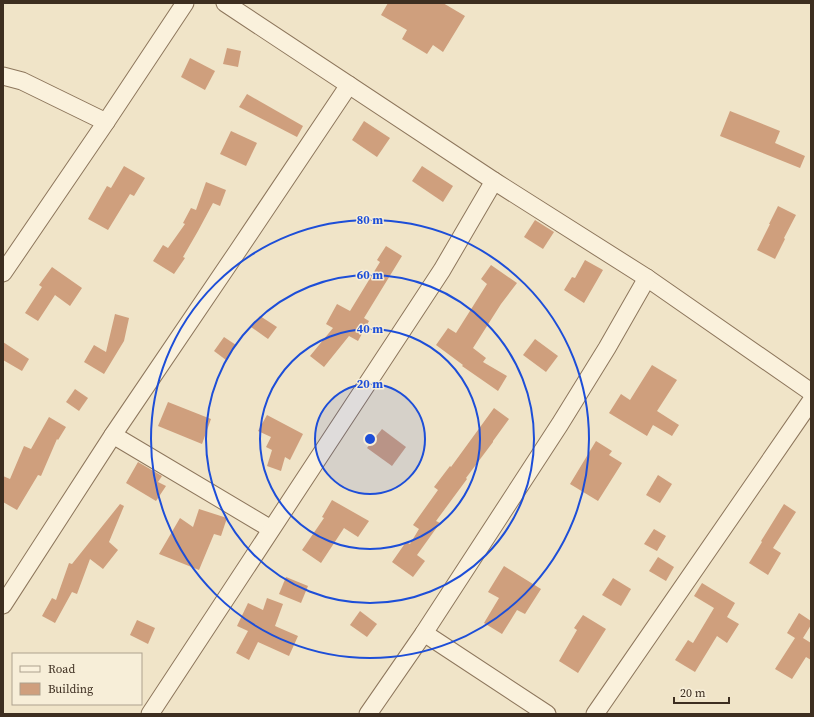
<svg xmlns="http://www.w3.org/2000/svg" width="814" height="717" viewBox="0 0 814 717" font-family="'Source Serif 4',serif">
  <rect width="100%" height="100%" fill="#f0e4c8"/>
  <!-- building -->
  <g fill="#cf9f7d">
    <path d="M 388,3 L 443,3 L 465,16 L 443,52 L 433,45 L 427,54 L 402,39 L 407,30 L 381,15 Z"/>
    <path d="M 227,48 L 241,51 L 238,67 L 223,64 Z"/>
    <path d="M 190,58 L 215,71 L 205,90 L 181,77 Z"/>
    <path d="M 247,94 L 303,126 L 297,137 L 239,107 Z"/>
    <path d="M 730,111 L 780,131 L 775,143 L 805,156 L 800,168 L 720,136 Z"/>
    <path d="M 364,121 L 390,138 L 377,157 L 352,140 Z"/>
    <path d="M 231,131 L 257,143 L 246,166 L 220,154 Z"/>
    <path d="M 124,166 L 145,178 L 134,196 L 130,194 L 108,230 L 88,219 L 107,186 L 111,188 Z"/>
    <path d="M 422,166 L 453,186 L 443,202 L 412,181 Z"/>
    <path d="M 206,182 L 226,190 L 220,206 L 213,203 L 198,231 L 183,257 L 185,258 L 174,274 L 153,261 L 163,245 L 168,248 L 185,224 L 183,223 L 191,208 L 196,210 Z"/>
    <path d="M 778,206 L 796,215 L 784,238 L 785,239 L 775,259 L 757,250 L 770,224 L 769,224 Z"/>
    <path d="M 535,220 L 554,232 L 543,249 L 524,237 Z"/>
    <path d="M 386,246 L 402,256 L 364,318 L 369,321 L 358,341 L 349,336 L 324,367 L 310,356 L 333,328 L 326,324 L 337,304 L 350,311 L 380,262 L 377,260 Z"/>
    <path d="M 585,260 L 603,270 L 584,303 L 564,290 L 572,277 L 575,278 Z"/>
    <path d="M 491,265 L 517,283 L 501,304 L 473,348 L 486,358 L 483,362 L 507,376 L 498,391 L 462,366 L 463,365 L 436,345 L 448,328 L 456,333 L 487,284 L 481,279 Z"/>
    <path d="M 52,267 L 82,288 L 70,306 L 55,295 L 38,321 L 25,313 L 42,287 L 39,285 Z"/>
    <path d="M 115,314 L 129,318 L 124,341 L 104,374 L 84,362 L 94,345 L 106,352 Z"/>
    <path d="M 260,316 L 277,327 L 268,339 L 251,327 Z"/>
    <path d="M 224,337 L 236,345 L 226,360 L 214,351 Z"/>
    <path d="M 535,339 L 558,356 L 546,372 L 523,355 Z"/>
    <path d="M 3,342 L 29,359 L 22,371 L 3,360 Z"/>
    <path d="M 652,365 L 677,380 L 657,411 L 679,425 L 672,436 L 653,425 L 647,436 L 609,413 L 621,394 L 630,400 Z"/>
    <path d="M 75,389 L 88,398 L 79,411 L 66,402 Z"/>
    <path d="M 168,402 L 211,419 L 202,444 L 158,426 Z"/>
    <path d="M 494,408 L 509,419 L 493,441 L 493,442 L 466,478 L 467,479 L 436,521 L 440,523 L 417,555 L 425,561 L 413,577 L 392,562 L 406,542 L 410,544 L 419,529 L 413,525 L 438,490 L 434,487 L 450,466 L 451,467 Z"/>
    <path d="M 267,415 L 303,434 L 290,460 L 285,457 L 281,471 L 267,466 L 272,450 L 266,447 L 271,437 L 258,431 Z"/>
    <path d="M 49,417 L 66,427 L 58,440 L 57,439 L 41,476 L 38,475 L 17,510 L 3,502 L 3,476 L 10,479 L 24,446 L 31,449 Z"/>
    <path d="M 382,429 L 406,447 L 392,466 L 367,448 Z"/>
    <path d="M 596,441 L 612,451 L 609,455 L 622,463 L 598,501 L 570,484 Z"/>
    <path d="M 138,462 L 162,476 L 158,482 L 166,486 L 156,501 L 126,483 Z"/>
    <path d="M 658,475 L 672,484 L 660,503 L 646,495 Z"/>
    <path d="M 332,500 L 369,521 L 358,537 L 344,528 L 321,563 L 302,550 L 324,518 L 322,517 Z"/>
    <path d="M 120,504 L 124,506 L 109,542 L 118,550 L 103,569 L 90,559 L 77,594 L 72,592 L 55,623 L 42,616 L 52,598 L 56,600 L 69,563 L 72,564 Z"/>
    <path d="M 784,504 L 796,512 L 773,548 L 781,553 L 768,575 L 749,563 L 762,542 L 761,541 Z"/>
    <path d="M 199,509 L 227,518 L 221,536 L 214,534 L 199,570 L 159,554 L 180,518 L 193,527 Z"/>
    <path d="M 654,529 L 666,536 L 657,551 L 644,544 Z"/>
    <path d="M 658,557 L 674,567 L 666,581 L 649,571 Z"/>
    <path d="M 504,566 L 541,589 L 525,614 L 517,610 L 502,634 L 484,623 L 499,598 L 488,592 Z"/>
    <path d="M 286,577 L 308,586 L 301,603 L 279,594 Z"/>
    <path d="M 613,578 L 631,589 L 621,606 L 602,595 Z"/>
    <path d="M 702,583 L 735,603 L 727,617 L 739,624 L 727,643 L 717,636 L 695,672 L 675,660 L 688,640 L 693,643 L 714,608 L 694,596 Z"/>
    <path d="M 267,598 L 283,604 L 275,626 L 298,636 L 289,656 L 258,642 L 249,660 L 236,653 L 248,631 L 237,626 L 248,603 L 263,610 Z"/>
    <path d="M 360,611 L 377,624 L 367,637 L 350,625 Z"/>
    <path d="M 799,613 L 811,621 L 811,625 L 803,638 L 811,643 L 811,660 L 806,657 L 792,679 L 775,669 L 795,638 L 787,633 Z"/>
    <path d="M 583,615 L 606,629 L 578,673 L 559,661 L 577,630 L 574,628 Z"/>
    <path d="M 137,620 L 155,628 L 148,644 L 130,635 Z"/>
  </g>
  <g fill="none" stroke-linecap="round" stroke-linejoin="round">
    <!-- street casing -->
    <g stroke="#8d765c" stroke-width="19">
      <g id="street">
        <path d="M 225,3 L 494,181 L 647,278 L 811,392"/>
        <path d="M 3,76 L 22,81 L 106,122"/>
        <path d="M 3,273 L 106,122 L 185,3"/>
        <path d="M 113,435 L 271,529"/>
        <path d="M 3,605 L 113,435 L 237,252 L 349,85"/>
        <path d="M 424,633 L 547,714"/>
        <path d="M 150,714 L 442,270 L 494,181"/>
        <path d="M 368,714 L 424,633 L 560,424 L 607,348 L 647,278"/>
        <path d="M 595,714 L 811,401"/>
      </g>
    </g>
    <!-- street -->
    <use href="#street" stroke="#faf1dc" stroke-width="17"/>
  </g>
  <!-- distance rings -->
  <circle cx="370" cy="439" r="55" fill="#1d4ed8" fill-opacity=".12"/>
  <g fill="none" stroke="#1d4ed8" stroke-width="2">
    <circle cx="370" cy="439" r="55"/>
    <circle cx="370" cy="439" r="110"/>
    <circle cx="370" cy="439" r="164"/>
    <circle cx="370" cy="439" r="219"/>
  </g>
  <circle cx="370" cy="439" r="6" fill="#1d4ed8" stroke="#f7eed8" stroke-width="2"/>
  <g font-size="12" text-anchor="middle" font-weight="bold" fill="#1d4ed8" stroke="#f7eed8" stroke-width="3" stroke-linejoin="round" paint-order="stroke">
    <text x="370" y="224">80 m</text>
    <text x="370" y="279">60 m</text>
    <text x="370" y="333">40 m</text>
    <text x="370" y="388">20 m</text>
  </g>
  <!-- border -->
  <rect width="814" height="717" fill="none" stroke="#3d2e20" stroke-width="8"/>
  <!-- legend -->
  <rect x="12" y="653" width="130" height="52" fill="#f7eed8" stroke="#ada18e"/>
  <rect x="20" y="666" width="20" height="6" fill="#faf1dc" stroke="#ada18e"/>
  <text x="48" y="673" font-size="12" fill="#3d2e20">Road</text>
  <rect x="20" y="683" width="20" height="12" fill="#cf9f7d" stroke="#ada18e"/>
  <text x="48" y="693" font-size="12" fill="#3d2e20">Building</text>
  <!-- scale -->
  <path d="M674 697v6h55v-6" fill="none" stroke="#3d2e20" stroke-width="2"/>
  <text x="680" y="697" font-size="12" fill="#3d2e20" stroke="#f7eed8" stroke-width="3" paint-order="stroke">20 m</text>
</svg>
